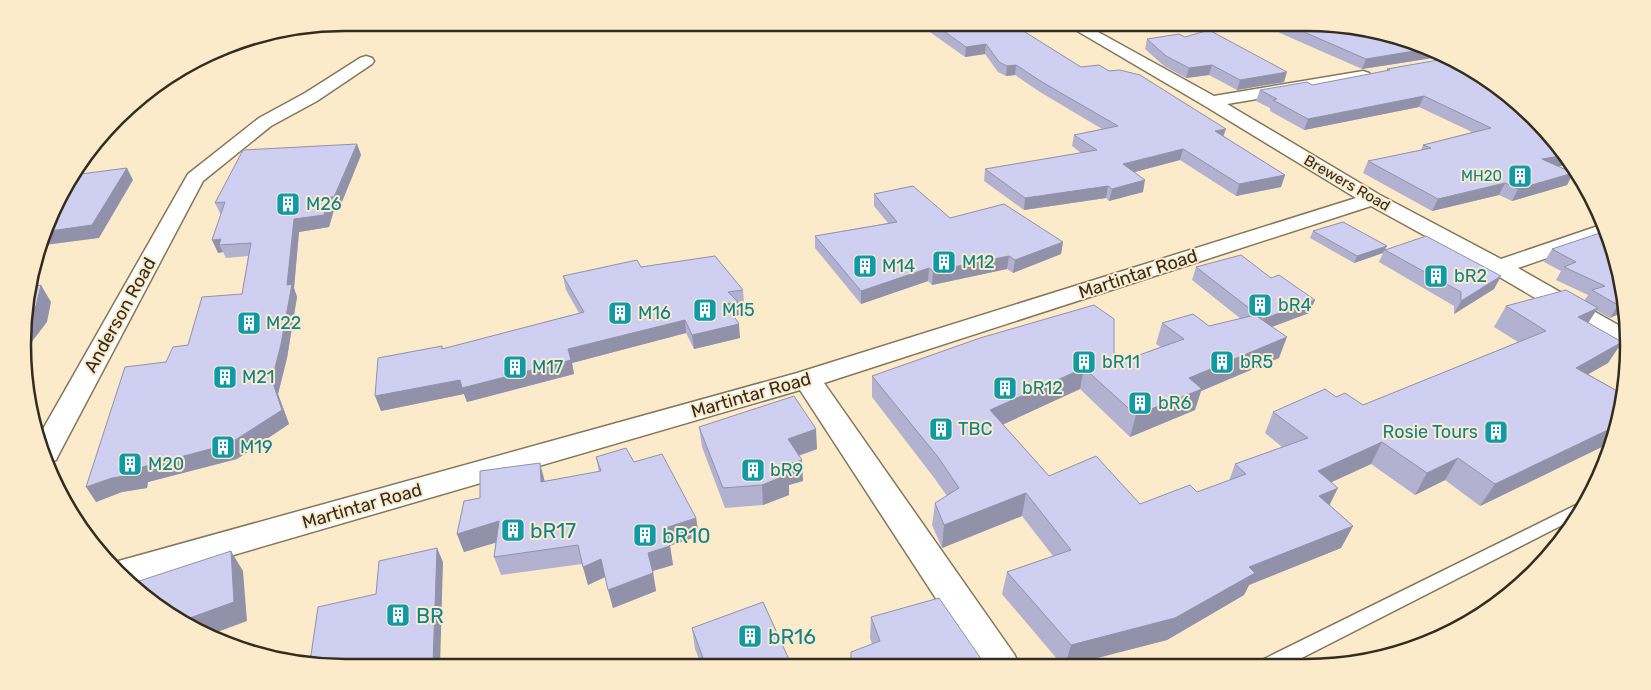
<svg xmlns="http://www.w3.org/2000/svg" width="1651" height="690" viewBox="0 0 1651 690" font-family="Rubik,sans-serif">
  <rect width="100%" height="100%" fill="#fcebcb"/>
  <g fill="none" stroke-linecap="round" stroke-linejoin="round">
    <!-- lane casing -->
    <g stroke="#867659" stroke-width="3">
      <path id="lane" d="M 1582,502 L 1585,503 L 1578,517 L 1288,665 L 1261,665 L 1264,659 Z"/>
    </g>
    <!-- street casing -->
    <g stroke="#867659" stroke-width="3">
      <g id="street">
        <path d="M 1062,22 L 1080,22 L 1214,96 L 1363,71 L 1369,73 L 1371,76 L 1369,79 L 1363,81 L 1227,104 L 1380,195 L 1501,259 L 1601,225 L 1605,238 L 1518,268 L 1627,330 L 1625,348 L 1617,346 L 1491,272 L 1371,206 L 824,383 L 1014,654 L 1020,666 L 980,666 L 800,390 L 134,584 L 115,562 L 797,373 L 1356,198 L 1205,106 Z"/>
        <path d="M 366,56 L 372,58 L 374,61 L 372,64 L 317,101 L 271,126 L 203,181 L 60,452 L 56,460 L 49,462 L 39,436 L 188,174 L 259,118 L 305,93 L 360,58 Z"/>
      </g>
    </g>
    <!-- lane -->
    <use href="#lane" fill="#fff" fill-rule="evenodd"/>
    <!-- street -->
    <use href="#street" fill="#fff" fill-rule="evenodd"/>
  </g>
  <!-- wall -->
  <g fill="#b2b2d0">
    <path d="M 928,22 L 1009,22 L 1081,67 L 1109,71 L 1223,136 L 1285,175 L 1281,187 L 1236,196 L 1180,160 L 1134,172 L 1143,192 L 1109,201 L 1106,198 L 1024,210 L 984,181 L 985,169 L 1081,153 L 1072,146 L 1074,135 L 1102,129 L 1040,92 L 1015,75 L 1006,76 L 998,72 L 985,54 L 965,57 L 927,30 Z"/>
    <path d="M 1275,22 L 1306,22 L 1409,40 L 1439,57 L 1362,69 L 1273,30 Z"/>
    <path d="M 1147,39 L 1284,82 L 1237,90 L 1209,75 L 1186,78 L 1164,66 L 1145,49 Z"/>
    <path d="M 1387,69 L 1518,102 L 1566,165 L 1558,166 L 1572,172 L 1573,174 L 1567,185 L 1512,201 L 1499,195 L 1432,211 L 1363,173 L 1368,161 L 1421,150 L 1423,145 L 1472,132 L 1419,107 L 1304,130 L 1270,111 L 1270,108 L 1256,101 L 1260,90 L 1312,85 L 1386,71 Z"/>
    <path d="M 357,144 L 361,155 L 339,209 L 334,210 L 329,227 L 299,232 L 294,288 L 297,297 L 287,358 L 278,394 L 289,424 L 237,459 L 148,482 L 147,488 L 122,492 L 96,502 L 166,362 L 188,345 L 242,294 L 248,256 L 226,258 L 223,252 L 218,253 L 221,215 L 215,203 Z"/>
    <path d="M 874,194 L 950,218 L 1063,242 L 1061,254 L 1013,273 L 1007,269 L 932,285 L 928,281 L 861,304 L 815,248 L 815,236 L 888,223 L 874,206 Z"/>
    <path d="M 1313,231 L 1386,249 L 1501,276 L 1494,289 L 1454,314 L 1454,306 L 1379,262 L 1383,253 L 1354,263 L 1310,238 Z"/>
    <path d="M 1603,232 L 1625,315 L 1621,313 L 1610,318 L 1596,310 L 1588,323 L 1622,342 L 1608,363 L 1588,374 L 1619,392 L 1612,442 L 1480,506 L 1445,480 L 1415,495 L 1371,464 L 1331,482 L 1330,505 L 1353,526 L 1341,548 L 1249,585 L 1244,595 L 1167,640 L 1070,665 L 1063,666 L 1002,594 L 1007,572 L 1053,556 L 1022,516 L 942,548 L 932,525 L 935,503 L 947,496 L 935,479 L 872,397 L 872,376 L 1114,364 L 1161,347 L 1156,344 L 1162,323 L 1209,326 L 1241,319 L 1192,280 L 1196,267 L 1271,278 L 1315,300 L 1309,313 L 1272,327 L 1279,358 L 1201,391 L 1195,410 L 1130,437 L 1080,389 L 1003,424 L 1049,476 L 1140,504 L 1197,492 L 1229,481 L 1235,464 L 1282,447 L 1265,433 L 1273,412 L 1336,397 L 1363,405 L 1518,342 L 1494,327 L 1506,306 L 1584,301 L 1588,295 L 1556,280 L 1561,271 L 1544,262 L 1552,249 Z"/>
    <path d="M 641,267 L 743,290 L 744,303 L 738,304 L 739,315 L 733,316 L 740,338 L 694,349 L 686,333 L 572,363 L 574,374 L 467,402 L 464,394 L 381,411 L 442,346 L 443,349 L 579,313 L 566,290 L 563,276 Z"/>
    <path d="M 699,427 L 817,449 L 799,456 L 803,481 L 789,485 L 789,495 L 763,505 L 725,508 L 702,447 Z"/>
    <path d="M 596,457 L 634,462 L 696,518 L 699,536 L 670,546 L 673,565 L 653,571 L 656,591 L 613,608 L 605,577 L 588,585 L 582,564 L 501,575 L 494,557 L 496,542 L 464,552 L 457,534 L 480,498 L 545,481 L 599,472 Z"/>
    <path d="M 871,617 L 986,666 L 851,665 L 872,644 L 870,638 Z"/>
    <path d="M 692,628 L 792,666 L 702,666 L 695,649 Z"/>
  </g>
  <!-- shaded-wall -->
  <g fill="#9191a9">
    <path d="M 986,44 L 985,54 L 965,57 L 966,47 Z"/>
    <path d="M 1426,49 L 1439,57 L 1362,69 L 1366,59 Z"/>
    <path d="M 1016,65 L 1015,75 L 1006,76 L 1007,66 Z"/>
    <path d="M 1212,65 L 1209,75 L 1186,78 L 1189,68 Z"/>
    <path d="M 1287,72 L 1284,82 L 1237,90 L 1240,80 Z"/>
    <path d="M 1424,96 L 1419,107 L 1304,130 L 1308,119 Z"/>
    <path d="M 1226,129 L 1222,140 L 1215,131 Z"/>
    <path d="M 357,144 L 361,155 L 339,209 L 334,210 L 329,227 L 299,232 L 294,288 L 297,297 L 287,358 L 278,394 L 289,424 L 237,459 L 148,482 L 147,488 L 122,492 L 96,502 L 86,487 L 139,468 L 272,380 L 287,285 L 294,219 L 329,197 Z"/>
    <path d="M 1183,149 L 1180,160 L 1120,176 L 1123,164 Z"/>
    <path d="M 1560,156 L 1566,165 L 1535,171 L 1542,159 Z"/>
    <path d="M 127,168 L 133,180 L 99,238 L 45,245 L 50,231 Z"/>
    <path d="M 1573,173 L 1567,185 L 1512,201 L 1518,189 Z"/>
    <path d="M 1285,175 L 1281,187 L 1236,196 L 1239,184 Z"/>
    <path d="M 1145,180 L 1143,192 L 1109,201 L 1112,189 Z"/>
    <path d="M 1505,183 L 1499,195 L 1432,211 L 1438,199 Z"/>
    <path d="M 1108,186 L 1106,198 L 1024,210 L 1025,198 Z"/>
    <path d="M 221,239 L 219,245 L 223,252 L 218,253 L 212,240 Z"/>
    <path d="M 1063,242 L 1061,254 L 1013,273 L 1015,260 Z"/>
    <path d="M 1387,246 L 1383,253 L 1354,263 L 1357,256 Z"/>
    <path d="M 1009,256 L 1007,269 L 932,285 L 933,271 Z"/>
    <path d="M 929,268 L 928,281 L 861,304 L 861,291 Z"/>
    <path d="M 1501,276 L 1494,289 L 1454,314 L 1461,301 Z"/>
    <path d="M 41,285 L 51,302 L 47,322 L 27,348 L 26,318 Z"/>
    <path d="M 1315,300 L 1309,313 L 1258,332 L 1263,319 Z"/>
    <path d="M 738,302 L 739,315 L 727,318 L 726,304 Z"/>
    <path d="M 1622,303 L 1624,309 L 1621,313 L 1610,318 L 1618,305 Z"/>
    <path d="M 1598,308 L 1584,329 L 1578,317 Z"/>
    <path d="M 685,320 L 686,333 L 572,363 L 574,374 L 467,402 L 464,394 L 381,411 L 375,396 Z"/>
    <path d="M 739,324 L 740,338 L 694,349 L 692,335 Z"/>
    <path d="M 1287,337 L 1279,358 L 1201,391 L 1195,410 L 1130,437 L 1136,415 L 1189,378 Z"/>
    <path d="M 1622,342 L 1608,363 L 1562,389 L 1576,368 Z"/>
    <path d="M 1084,368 L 1080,389 L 987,432 L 990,410 Z"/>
    <path d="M 1614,427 L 1612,442 L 1480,506 L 1495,484 Z"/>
    <path d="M 816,429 L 817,449 L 788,459 L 788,439 Z"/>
    <path d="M 1382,442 L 1371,464 L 1308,493 L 1318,471 Z"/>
    <path d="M 1458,458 L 1445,480 L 1415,495 L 1427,473 Z"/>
    <path d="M 802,460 L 803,481 L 789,485 L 789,495 L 763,505 L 762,485 L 783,466 Z"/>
    <path d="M 540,463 L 545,482 L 541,482 Z"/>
    <path d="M 1338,488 L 1327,510 L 1319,496 Z"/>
    <path d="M 1026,493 L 1022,516 L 942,548 L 944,525 Z"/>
    <path d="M 696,518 L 699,536 L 665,547 L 662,529 Z"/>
    <path d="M 499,521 L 505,540 L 464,552 L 457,534 Z"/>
    <path d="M 1353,526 L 1341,548 L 1249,585 L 1244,595 L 1167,640 L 1070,665 L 1065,665 L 1071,645 L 1249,567 Z"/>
    <path d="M 670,546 L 673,565 L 652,571 L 648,553 Z"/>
    <path d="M 437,548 L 443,562 L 440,667 L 415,667 Z"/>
    <path d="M 231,551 L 243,571 L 247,621 L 212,634 L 184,620 Z"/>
    <path d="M 601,559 L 605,577 L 588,585 L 583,567 Z"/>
    <path d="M 653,573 L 656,591 L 613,608 L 608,590 Z"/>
  </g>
  <!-- building -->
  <g fill="#cfcff2" stroke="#9191a9">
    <path d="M 931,22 L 1009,22 L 1081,67 L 1099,65 L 1109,71 L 1120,70 L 1140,75 L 1226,129 L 1215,131 L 1285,175 L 1239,184 L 1183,149 L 1123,164 L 1145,180 L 1112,189 L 1108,186 L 1025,198 L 985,169 L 1097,150 L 1074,135 L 1118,126 L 1042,82 L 1016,65 L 1007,66 L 999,62 L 986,44 L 966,47 Z"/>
    <path d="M 1281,22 L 1306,22 L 1409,40 L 1426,49 L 1366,59 Z"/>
    <path d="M 1209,30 L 1287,72 L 1240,80 L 1212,65 L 1189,68 L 1166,56 L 1147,39 L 1179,34 L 1185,37 Z"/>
    <path d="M 1444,59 L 1518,102 L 1560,156 L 1542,159 L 1573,173 L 1518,189 L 1505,183 L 1438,199 L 1368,161 L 1431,148 L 1423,145 L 1491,128 L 1424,96 L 1308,119 L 1273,100 L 1277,99 L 1260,90 L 1307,82 L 1312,85 L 1390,70 L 1387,69 Z"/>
    <path d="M 357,144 L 334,197 L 329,197 L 324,215 L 294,219 L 287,285 L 292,284 L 281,344 L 272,380 L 282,410 L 229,444 L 139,468 L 137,474 L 112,478 L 86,487 L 125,367 L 166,362 L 173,347 L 188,345 L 202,297 L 242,294 L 251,243 L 219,245 L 221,239 L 212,240 L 225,202 L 215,203 L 243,150 Z"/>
    <path d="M 127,168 L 92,225 L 50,231 L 66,184 L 73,175 Z"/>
    <path d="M 913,186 L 950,218 L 1004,204 L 1063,242 L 1015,260 L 1009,256 L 933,271 L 929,268 L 861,291 L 815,236 L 897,222 L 874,194 Z"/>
    <path d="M 1343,222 L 1387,246 L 1357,256 L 1313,231 Z"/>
    <path d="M 1603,232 L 1622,303 L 1618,305 L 1592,290 L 1605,286 L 1564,267 L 1576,262 L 1552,249 Z"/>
    <path d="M 1426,236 L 1501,276 L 1461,301 L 1461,292 L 1385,250 Z"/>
    <path d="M 1241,255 L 1271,278 L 1279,275 L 1315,300 L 1263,319 L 1196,267 Z"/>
    <path d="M 715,256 L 743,290 L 728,292 L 738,302 L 726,304 L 739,324 L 692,335 L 685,320 L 568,349 L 571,360 L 462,388 L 460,380 L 375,396 L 378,358 L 442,346 L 442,349 L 584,312 L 563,276 L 637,260 L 641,267 Z"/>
    <path d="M 41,285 L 36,306 L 26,318 L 25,303 L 31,287 Z"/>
    <path d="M 1566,290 L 1598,308 L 1578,317 L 1622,342 L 1576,368 L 1619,392 L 1614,427 L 1495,484 L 1458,458 L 1427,473 L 1382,442 L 1318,471 L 1338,488 L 1319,496 L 1353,526 L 1249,567 L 1255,573 L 1175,618 L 1071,645 L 1007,572 L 1071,550 L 1026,493 L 944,525 L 935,503 L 959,488 L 938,457 L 872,376 L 980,338 L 1094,305 L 1114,319 L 1114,364 L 1184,339 L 1162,323 L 1193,314 L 1209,326 L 1255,315 L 1287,337 L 1189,378 L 1202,389 L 1136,415 L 1084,368 L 990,410 L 1049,476 L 1096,456 L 1140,504 L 1190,485 L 1197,492 L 1246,474 L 1235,464 L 1308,438 L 1273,412 L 1325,389 L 1336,397 L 1345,393 L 1363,405 L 1546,331 L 1506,306 Z"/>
    <path d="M 794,396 L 816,429 L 788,439 L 802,460 L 783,466 L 789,474 L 762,485 L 723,488 L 699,427 Z"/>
    <path d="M 626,448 L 634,462 L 662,454 L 696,518 L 662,529 L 670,546 L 648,553 L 653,573 L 608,590 L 601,559 L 583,567 L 578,545 L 494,557 L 499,521 L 457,534 L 464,501 L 480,498 L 480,471 L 540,463 L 541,482 L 601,471 L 596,457 Z"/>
    <path d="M 437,548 L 433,663 L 415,667 L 345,668 L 310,662 L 318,607 L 376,594 L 379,561 Z"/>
    <path d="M 231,551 L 234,602 L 184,620 L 148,601 L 133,583 Z"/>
    <path d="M 939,598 L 986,666 L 849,666 L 851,665 L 851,652 L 880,641 L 871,617 Z"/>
    <path d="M 763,602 L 792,666 L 706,666 L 692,628 Z"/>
  </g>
  <!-- icons -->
  <defs>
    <g id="building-square" transform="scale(1.25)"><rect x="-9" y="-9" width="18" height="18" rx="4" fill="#0f9aa8" stroke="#fcebcb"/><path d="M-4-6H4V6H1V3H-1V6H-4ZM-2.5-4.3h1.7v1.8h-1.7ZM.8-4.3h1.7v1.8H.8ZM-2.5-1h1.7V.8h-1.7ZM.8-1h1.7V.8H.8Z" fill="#fff"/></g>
  </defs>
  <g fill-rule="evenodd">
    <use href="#building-square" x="1520" y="176"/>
    <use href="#building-square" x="288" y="204"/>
    <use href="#building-square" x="944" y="262"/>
    <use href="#building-square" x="865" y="266"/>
    <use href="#building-square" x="1436" y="276"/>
    <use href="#building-square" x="1260" y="305"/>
    <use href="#building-square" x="705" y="310"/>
    <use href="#building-square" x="620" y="313"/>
    <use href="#building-square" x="249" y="323"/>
    <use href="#building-square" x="1084" y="362"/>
    <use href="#building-square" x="1222" y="362"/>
    <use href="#building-square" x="515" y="367"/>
    <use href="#building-square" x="225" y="377"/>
    <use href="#building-square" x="1005" y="388"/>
    <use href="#building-square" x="1140" y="403"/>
    <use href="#building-square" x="941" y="429"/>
    <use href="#building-square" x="1496" y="432"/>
    <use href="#building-square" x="223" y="447"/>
    <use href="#building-square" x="130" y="464"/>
    <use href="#building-square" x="753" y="470"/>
    <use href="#building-square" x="513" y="530"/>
    <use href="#building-square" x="645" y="535"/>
    <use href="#building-square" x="398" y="615"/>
    <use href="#building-square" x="750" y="636"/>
  </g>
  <g text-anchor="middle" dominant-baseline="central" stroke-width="4" stroke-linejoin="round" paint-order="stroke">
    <!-- far-culture labels -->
    <g font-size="15" fill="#0d838f" stroke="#fcebcb" text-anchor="end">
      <text x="1502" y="176">MH20</text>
    </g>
    <!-- far-street labels -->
    <g font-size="15" fill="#332c20" stroke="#fcebcb">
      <text transform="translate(1347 183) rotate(30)">Brewers Road</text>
    </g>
    <!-- culture labels -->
    <g font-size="18" fill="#0d838f" stroke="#fcebcb" text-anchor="start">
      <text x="306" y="204">M26</text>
      <text x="962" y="262">M12</text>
      <text x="882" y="266">M14</text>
      <text x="1454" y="276">bR2</text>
      <text x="1278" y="305">bR4</text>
      <text x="722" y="310">M15</text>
      <text x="638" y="313">M16</text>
      <text x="266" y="323">M22</text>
      <text x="1102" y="362">bR11</text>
      <text x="1240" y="362">bR5</text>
      <text x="532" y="367">M17</text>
      <text x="242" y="377">M21</text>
      <text x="1022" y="388">bR12</text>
      <text x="1158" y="403">bR6</text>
      <text x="958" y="429">TBC</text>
      <text x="1478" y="432" text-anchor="end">Rosie Tours</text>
      <text x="240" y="447">M19</text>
      <text x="148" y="464">M20</text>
      <text x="770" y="470">bR9</text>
    </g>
    <!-- street labels -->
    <g font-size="18" fill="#332c20" stroke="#fcebcb">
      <text transform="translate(1138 274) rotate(-18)">Martintar Road</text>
      <text transform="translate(120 315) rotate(-61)">Anderson Road</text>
      <text transform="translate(751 395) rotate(-16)">Martintar Road</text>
      <text transform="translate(362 506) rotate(-16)">Martintar Road</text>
    </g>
    <!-- near-culture labels -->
    <g font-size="21" fill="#0d838f" stroke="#fcebcb" text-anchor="start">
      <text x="530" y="530">bR17</text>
      <text x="662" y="535">bR10</text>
      <text x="416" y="615">BR</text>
      <text x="768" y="636">bR16</text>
    </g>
  </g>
  <!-- crop -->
  <path d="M0 0H1651V690H0ZM345 31H1306A314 314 0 0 1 1620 345V345A314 314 0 0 1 1306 659H345A314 314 0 0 1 31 345V345A314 314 0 0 1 345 31Z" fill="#fcebcb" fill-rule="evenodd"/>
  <path fill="none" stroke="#332c20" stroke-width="2.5" d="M345 31H1306A314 314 0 0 1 1620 345V345A314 314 0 0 1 1306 659H345A314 314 0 0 1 31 345V345A314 314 0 0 1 345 31Z"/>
</svg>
